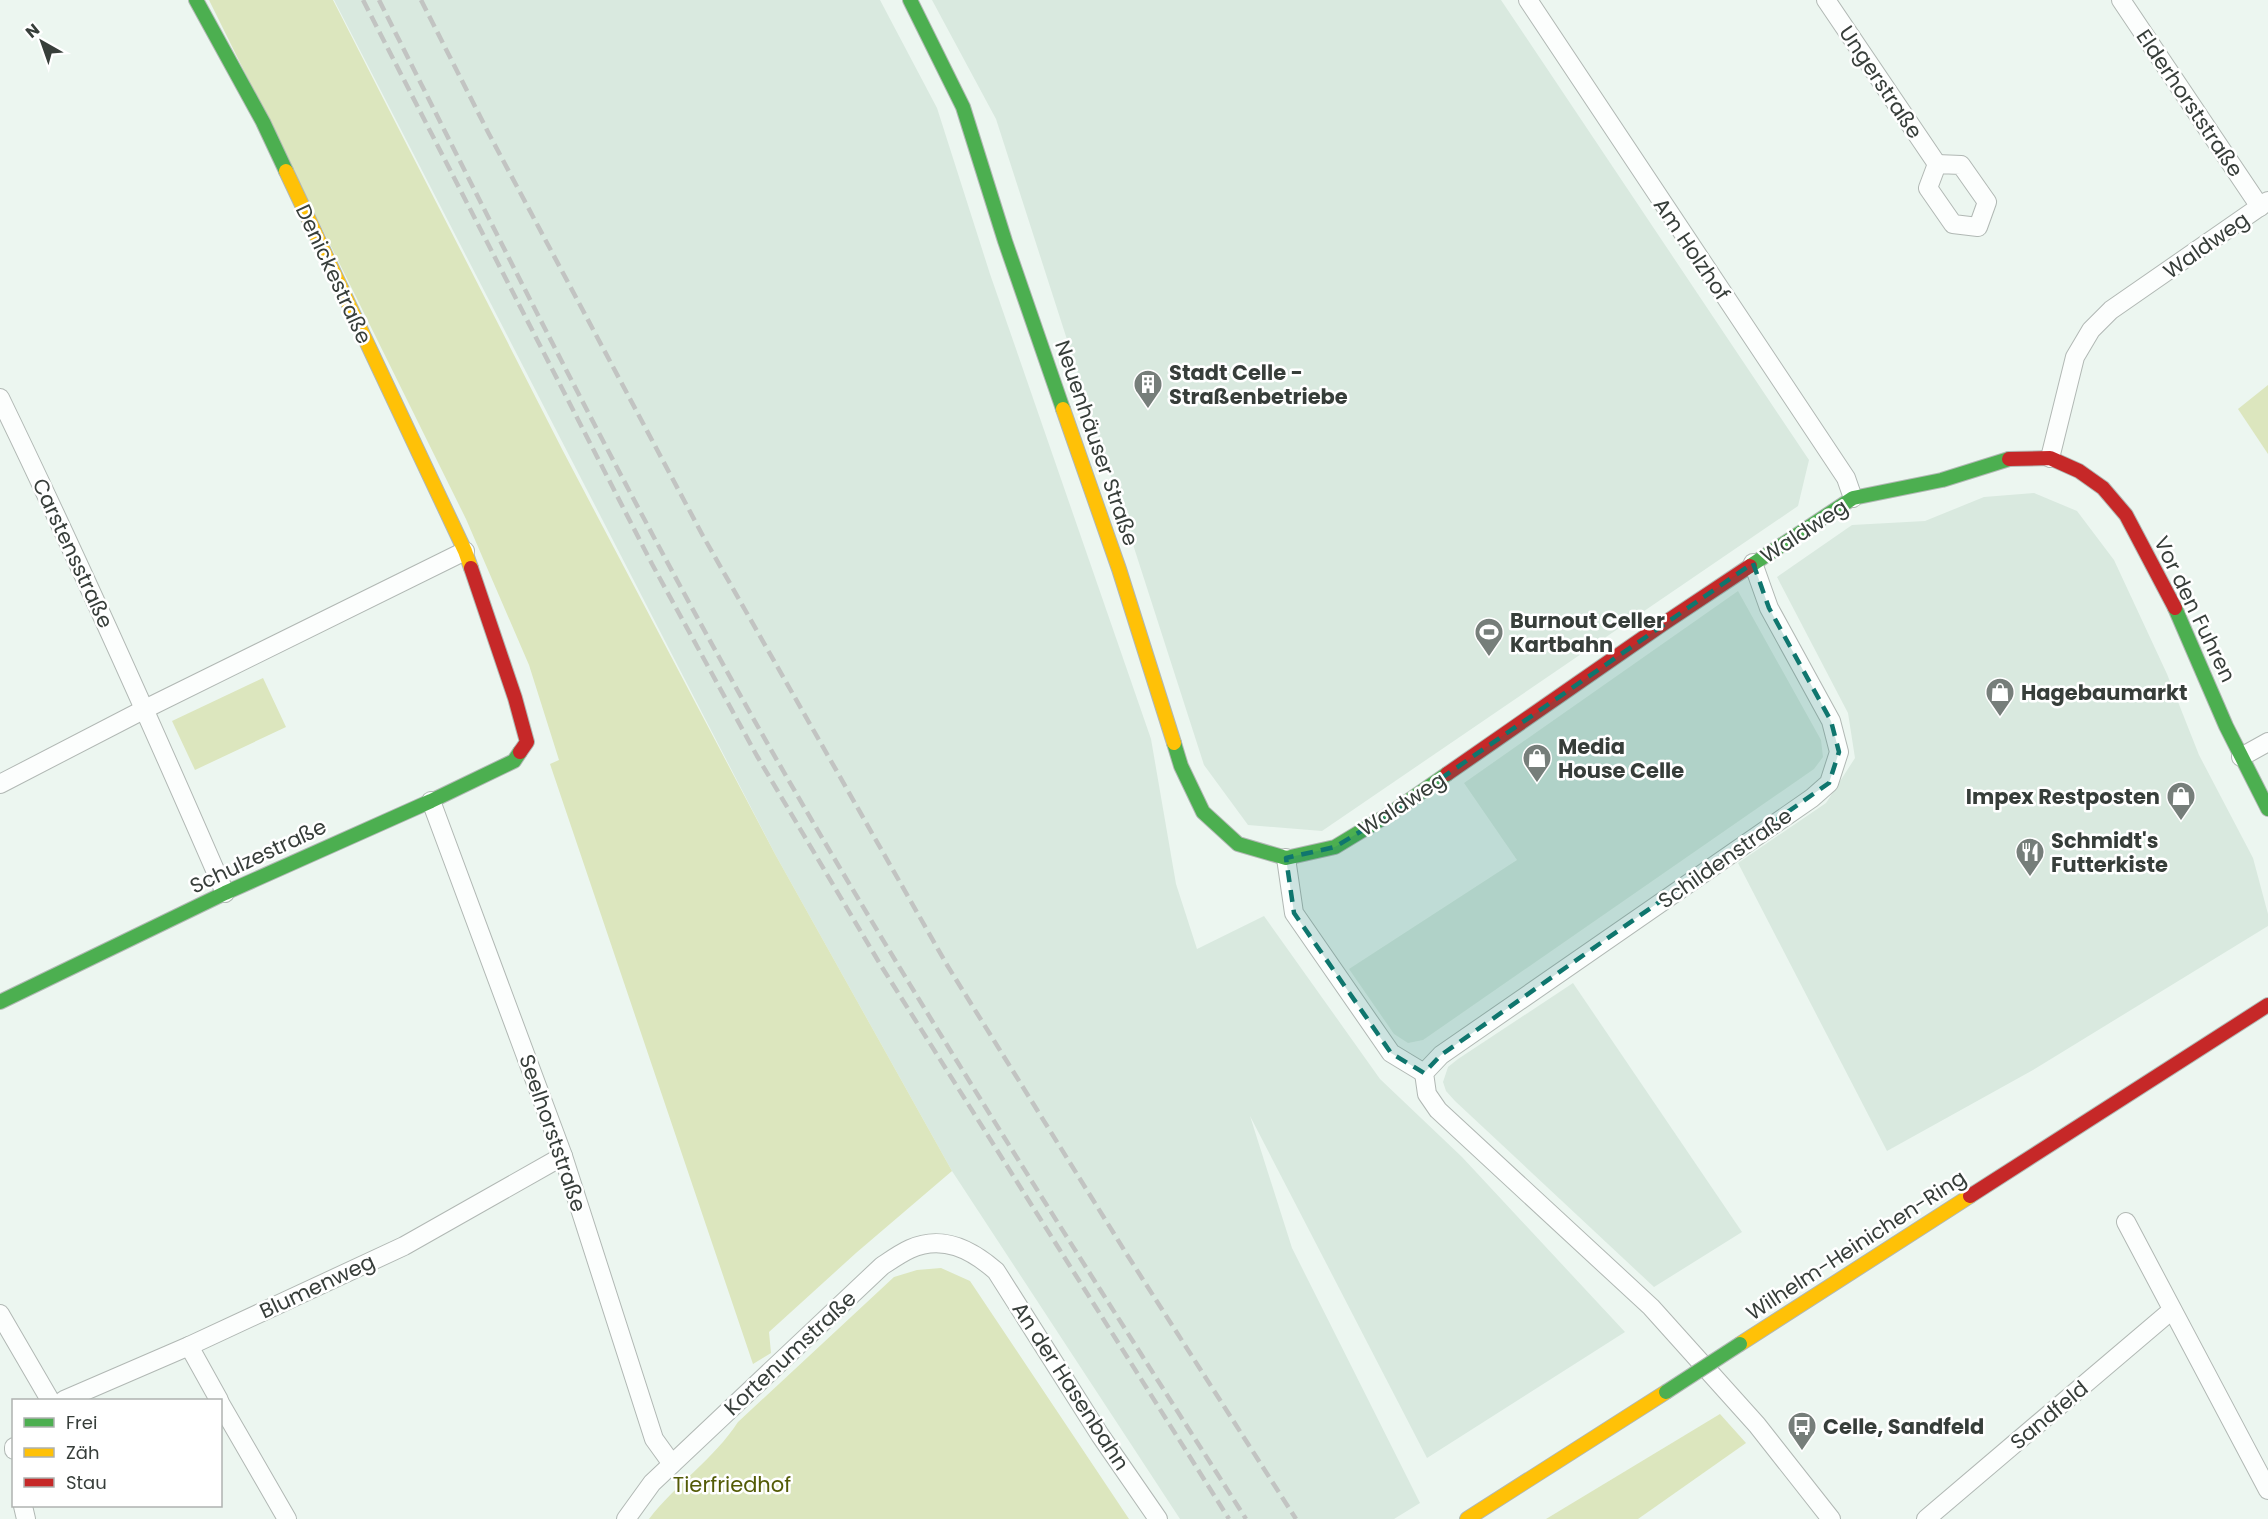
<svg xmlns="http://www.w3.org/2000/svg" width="2268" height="1519" viewBox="0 0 2268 1519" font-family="Poppins,sans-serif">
  <rect width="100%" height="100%" fill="#ecf6f0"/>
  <!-- built -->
  <g fill="#d9e9df">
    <path d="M 334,0 L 880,0 L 937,108 L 990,274 L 1151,739 L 1176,884 L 1197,949 L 1264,916 L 1380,1079 L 1462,1157 L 1625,1332 L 1427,1458 L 1250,1116 L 1292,1248 L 1420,1503 L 1394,1519 L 1180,1519 L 952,1171 L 775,854 Z"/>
    <path d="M 932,0 L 1501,0 L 1809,460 L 1798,506 L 1322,831 L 1248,825 L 1204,765 L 996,119 Z"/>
    <path d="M 2034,493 L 2077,511 L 2114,560 L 2167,674 L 2199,755 L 2253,858 L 2268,914 L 2268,926 L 2033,1070 L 1887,1151 L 1738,863 L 1826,803 L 1855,758 L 1848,713 L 1777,577 L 1852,525 L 1925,521 L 1984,497 Z"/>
    <path d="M 1738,591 L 1821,740 L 1823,757 L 1814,769 L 1423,1040 L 1408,1043 L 1394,1034 L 1349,969 L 1517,860 L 1464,783 Z"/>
    <path d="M 1573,983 L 1742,1232 L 1654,1287 L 1455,1101 L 1446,1091 L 1443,1082 L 1448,1067 L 1458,1059 Z"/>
  </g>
  <!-- green -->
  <g fill="#dce6be">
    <path d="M 209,0 L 333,0 L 563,451 L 775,854 L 952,1171 L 856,1253 L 769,1332 L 771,1353 L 753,1364 L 550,764 L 559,760 L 529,665 L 466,519 Z"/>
    <path d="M 2268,385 L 2268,454 L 2238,409 Z"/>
    <path d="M 263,678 L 286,727 L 195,770 L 172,721 Z"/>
    <path d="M 941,1268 L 970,1281 L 1129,1519 L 649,1519 C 676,1484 714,1459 738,1422 L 894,1277 L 917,1270 Z"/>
    <path d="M 1720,1414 L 1746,1443 L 1638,1519 L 1546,1519 Z"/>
  </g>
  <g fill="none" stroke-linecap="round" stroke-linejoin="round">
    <!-- street casing -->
    <g stroke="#b1b8b4" stroke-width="20">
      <g id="street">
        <path d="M 1528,0 L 1846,478 L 1853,498"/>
        <path d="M 1826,0 L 1937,164"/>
        <path d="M 2121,0 L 2260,207"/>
        <path d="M 1937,164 L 1961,165 L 1987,202 L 1978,227 L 1953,224 L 1928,188 Z"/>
        <path d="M 0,398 C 79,561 153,727 225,893"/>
        <path d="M 2050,458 L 2075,357 L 2091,330 L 2111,310 L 2268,201"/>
        <path d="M 1753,563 L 1769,608 L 1831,721 L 1839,752 L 1829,783 L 1812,798 L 1441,1055 L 1424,1073 L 1427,1094 L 1438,1110 L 1651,1307 L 1757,1425 L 1831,1519"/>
        <path d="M 2241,757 L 2268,742"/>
        <path d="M 0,784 L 145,709 L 465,551"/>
        <path d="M 431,801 L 563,1156 L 654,1439 L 672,1464"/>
        <path d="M 1286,858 L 1294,913 L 1391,1053 L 1424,1073"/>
        <path d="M 2126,1222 L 2268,1490"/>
        <path d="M 0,1314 L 50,1400"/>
        <path d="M 189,1346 L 219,1400"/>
        <path d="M 64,1400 L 189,1346 L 404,1246 L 563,1156"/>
        <path d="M 220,1403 L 287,1519"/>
        <path d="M 14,1447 L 14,1450"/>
        <path d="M 23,1506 L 26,1519"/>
        <path d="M 626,1519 L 652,1483 L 882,1266 C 891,1260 901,1253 910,1249 C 943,1234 972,1250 996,1271 L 1100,1435 L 1158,1519"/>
        <path d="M 1926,1519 L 2172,1310"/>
      </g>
    </g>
    <!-- fast casing -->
    <g stroke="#b1b8b4" stroke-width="16">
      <g id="fast">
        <path d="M 196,0 L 263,122 L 286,171"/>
        <path d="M 910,0 L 963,107 L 1005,241 L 1063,409"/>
        <path d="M 1750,566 L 1853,498 L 1942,480 L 2009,459"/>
        <path d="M 2175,608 L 2226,726 L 2268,809"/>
        <path d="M 1174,743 L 1181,766 L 1203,812 L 1238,844 L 1286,858 L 1335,847 L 1391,813 L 1447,774"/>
        <path d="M 0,1002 L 225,893 L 431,801 L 514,761 L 520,752"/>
      </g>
    </g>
    <!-- slow casing -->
    <g stroke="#b1b8b4" stroke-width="16">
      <g id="slow">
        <path d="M 286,171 L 465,551 L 471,568"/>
        <path d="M 1063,409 L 1119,569 L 1174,743"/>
        <path d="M 1740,1344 L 1970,1196"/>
        <path d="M 1467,1519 L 1666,1392"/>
      </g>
    </g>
    <!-- jam casing -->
    <g stroke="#b1b8b4" stroke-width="16">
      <g id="jam">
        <path d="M 2009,459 L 2050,458 L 2079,471 L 2103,488 L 2126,515 L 2175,608"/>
        <path d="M 471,568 L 515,698 L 527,742 L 520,752"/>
        <path d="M 1447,774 L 1663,624 L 1750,566"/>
        <path d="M 1970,1196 L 2268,1005"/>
      </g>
    </g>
    <!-- street -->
    <use href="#street" stroke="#fcfefd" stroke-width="18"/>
    <!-- fast -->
    <use href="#fast" stroke="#4caf50" stroke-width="14"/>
    <!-- slow -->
    <use href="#slow" stroke="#ffc107" stroke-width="14"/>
    <!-- jam -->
    <use href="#jam" stroke="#c62828" stroke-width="14"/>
    <!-- rail -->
    <g stroke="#c2c4c2" stroke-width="4.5" stroke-dasharray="12 6" stroke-linecap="butt">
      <path d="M 363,0 L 652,564 L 757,756 L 880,964 L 1229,1519"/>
      <path d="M 379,0 C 505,251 631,504 770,748 C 920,1010 1084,1264 1246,1519"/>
      <path d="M 421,0 L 489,134 L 703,536 L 947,965 L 1126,1253 L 1296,1519"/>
    </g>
    <!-- fast-bridge casing -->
    <g stroke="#b1b8b4" stroke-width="16" stroke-linecap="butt">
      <path id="fast-bridge" d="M 1666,1392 L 1740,1344"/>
    </g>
    <!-- fast-bridge -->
    <use href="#fast-bridge" stroke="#4caf50" stroke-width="14"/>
  </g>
  <!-- marked area -->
  <path fill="#0f766e" fill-opacity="0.2" stroke="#0f766e" stroke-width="4.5" stroke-dasharray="12 8" stroke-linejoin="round" d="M 1753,563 L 1769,608 L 1831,721 L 1839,752 L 1829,783 L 1441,1055 L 1424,1073 L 1391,1053 L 1294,913 L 1286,858 L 1335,847 L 1391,813 Z"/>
  <!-- icons -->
  <defs>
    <g id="building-pin" transform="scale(1.5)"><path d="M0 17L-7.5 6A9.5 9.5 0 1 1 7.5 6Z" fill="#767e7a" stroke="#fff"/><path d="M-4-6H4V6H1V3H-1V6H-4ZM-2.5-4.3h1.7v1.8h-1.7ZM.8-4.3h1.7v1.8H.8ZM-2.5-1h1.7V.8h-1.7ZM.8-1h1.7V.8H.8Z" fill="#fff"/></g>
    <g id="stadium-pin" transform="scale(1.5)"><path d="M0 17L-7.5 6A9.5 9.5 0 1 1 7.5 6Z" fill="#767e7a" stroke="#fff"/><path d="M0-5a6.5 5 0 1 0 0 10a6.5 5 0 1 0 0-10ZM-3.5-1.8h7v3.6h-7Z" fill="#fff"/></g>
    <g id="shop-pin" transform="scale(1.5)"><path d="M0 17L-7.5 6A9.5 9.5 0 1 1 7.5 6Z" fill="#767e7a" stroke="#fff"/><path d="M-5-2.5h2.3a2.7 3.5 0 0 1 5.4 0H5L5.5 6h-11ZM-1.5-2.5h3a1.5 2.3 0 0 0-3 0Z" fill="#fff"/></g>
    <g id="restaurant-pin" transform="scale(1.5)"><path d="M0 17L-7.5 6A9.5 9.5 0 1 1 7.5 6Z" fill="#767e7a" stroke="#fff"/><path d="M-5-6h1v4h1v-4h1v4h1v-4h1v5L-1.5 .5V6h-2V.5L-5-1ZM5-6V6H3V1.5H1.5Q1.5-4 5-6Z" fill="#fff"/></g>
    <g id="bus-pin" transform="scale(1.5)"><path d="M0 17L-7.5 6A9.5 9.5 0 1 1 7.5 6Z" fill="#767e7a" stroke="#fff"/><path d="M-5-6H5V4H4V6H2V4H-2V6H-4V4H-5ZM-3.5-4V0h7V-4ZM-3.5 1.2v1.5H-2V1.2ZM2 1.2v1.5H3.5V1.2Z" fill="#fff"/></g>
  </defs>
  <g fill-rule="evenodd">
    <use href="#building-pin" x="1148" y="384"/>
    <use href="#stadium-pin" x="1489" y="632"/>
    <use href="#shop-pin" x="2000" y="692"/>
    <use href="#shop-pin" x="1537" y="758"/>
    <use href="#shop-pin" x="2181" y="796"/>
    <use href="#restaurant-pin" x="2030" y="852"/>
    <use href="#bus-pin" x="1802" y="1426"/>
  </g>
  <g text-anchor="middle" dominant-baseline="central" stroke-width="5" stroke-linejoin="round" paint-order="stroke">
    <!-- street labels -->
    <g font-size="21" fill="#373e3a" stroke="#fff">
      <text transform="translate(1881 82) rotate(56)">Ungerstraße</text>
      <text transform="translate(2190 103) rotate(56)">Elderhorststraße</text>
      <text transform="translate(2206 245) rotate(-35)">Waldweg</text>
      <text transform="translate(1692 249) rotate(56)">Am Holzhof</text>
      <text transform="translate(334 274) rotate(65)">Denickestraße</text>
      <text transform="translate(1097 443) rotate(71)">Neuenhäuser Straße</text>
      <text transform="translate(1804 531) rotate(-33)">Waldweg</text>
      <text transform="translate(73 553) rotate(65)">Carstensstraße</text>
      <text transform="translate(2195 609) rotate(64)">Vor den Fuhren</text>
      <text transform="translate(1402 804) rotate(-33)">Waldweg</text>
      <text transform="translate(258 856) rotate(-25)">Schulzestraße</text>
      <text transform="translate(1725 858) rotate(-35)">Schildenstraße</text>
      <text transform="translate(553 1133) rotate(71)">Seelhorststraße</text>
      <text transform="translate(1856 1245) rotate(-33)">Wilhelm-Heinichen-Ring</text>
      <text transform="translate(317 1286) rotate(-25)">Blumenweg</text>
      <text transform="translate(790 1353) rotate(-43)">Kortenumstraße</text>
      <text transform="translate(1071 1386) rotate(57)">An der Hasenbahn</text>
      <text transform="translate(2049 1415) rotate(-40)">Sandfeld</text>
    </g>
    <!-- poi labels -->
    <g font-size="21" font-weight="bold" fill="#373e3a" stroke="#fff" text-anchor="start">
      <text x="1169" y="372">Stadt Celle -<tspan x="1169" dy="24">Straßenbetriebe</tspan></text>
      <text x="1510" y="620">Burnout Celler<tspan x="1510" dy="24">Kartbahn</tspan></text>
      <text x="2021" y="692">Hagebaumarkt</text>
      <text x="1558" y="746">Media<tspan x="1558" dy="24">House Celle</tspan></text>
      <text x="2160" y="796" text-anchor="end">Impex Restposten</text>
      <text x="2051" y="840">Schmidt's<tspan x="2051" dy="24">Futterkiste</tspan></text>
      <text x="1823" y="1426">Celle, Sandfeld</text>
    </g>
    <!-- park labels -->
    <g font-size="21" fill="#535b06" stroke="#fff">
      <text x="732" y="1484">Tierfriedhof</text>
    </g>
  </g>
  <!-- legend -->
  <rect x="12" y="1399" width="210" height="108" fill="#ffffff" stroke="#afb2b0" stroke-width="1.5"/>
  <rect x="24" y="1418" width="30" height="9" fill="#4caf50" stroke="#afb2b0" stroke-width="1.5"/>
  <text x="66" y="1429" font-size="18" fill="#373e3a">Frei</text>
  <rect x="24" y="1448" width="30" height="9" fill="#ffc107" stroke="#afb2b0" stroke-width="1.5"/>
  <text x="66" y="1459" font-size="18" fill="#373e3a">Zäh</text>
  <rect x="24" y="1478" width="30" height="9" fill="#c62828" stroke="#afb2b0" stroke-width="1.5"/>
  <text x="66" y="1489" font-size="18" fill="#373e3a">Stau</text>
  <!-- north arrow -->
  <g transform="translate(42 42) rotate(320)" stroke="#ffffff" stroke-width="4.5" paint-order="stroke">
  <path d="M0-4.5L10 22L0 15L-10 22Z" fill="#373e3a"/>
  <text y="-9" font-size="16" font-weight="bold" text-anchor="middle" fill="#373e3a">N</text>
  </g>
</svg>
